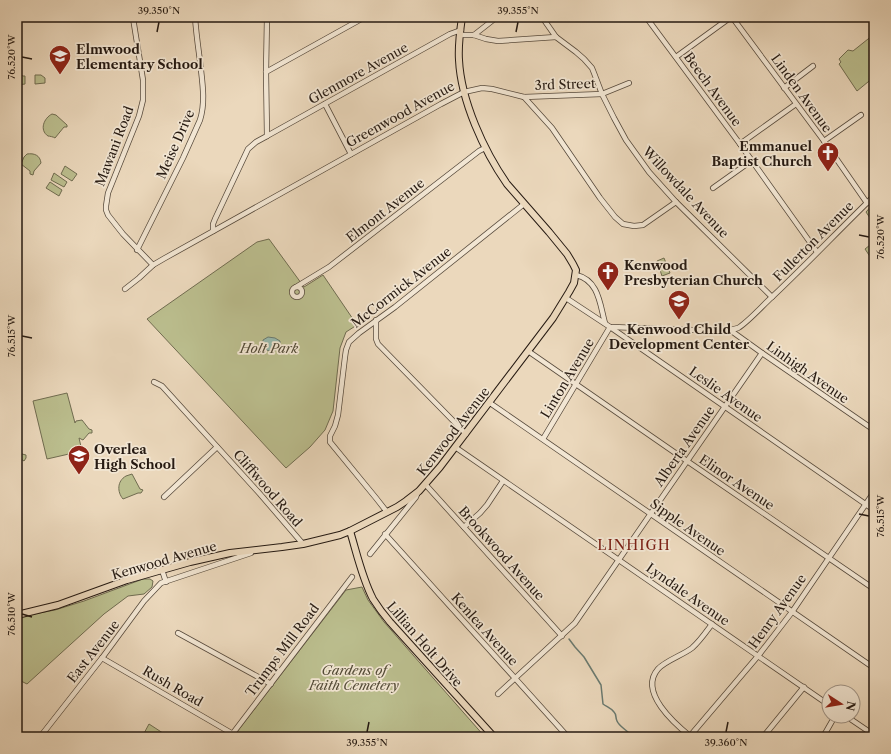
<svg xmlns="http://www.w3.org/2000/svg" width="891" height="754" viewBox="0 0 891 754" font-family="'Libre Caslon Text',serif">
  <rect width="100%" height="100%" fill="#ebd8bc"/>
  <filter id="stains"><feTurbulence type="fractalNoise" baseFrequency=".005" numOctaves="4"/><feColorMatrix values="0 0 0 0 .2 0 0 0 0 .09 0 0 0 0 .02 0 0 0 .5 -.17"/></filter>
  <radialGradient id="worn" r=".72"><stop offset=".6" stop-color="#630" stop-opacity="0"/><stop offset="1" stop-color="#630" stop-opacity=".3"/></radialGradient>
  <!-- green -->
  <g fill="#bbbe8e" stroke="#706c50">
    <path d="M 873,35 L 874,36 L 874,77 L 857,91 L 839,64 L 841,62 L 839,59 L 848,50 L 853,51 Z"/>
    <path d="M 17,75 L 21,75 L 23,76 L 25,76 L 25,84 L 17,85 Z"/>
    <path d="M 35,75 L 41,75 L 45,78 L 45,83 L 35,84 Z"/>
    <path d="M 52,114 L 56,115 L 67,125 L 67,127 L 64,127 L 55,138 C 54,137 49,136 48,136 C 39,130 44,118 52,114 Z"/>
    <path d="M 27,154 C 34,153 40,155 41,163 L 34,171 L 33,175 L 30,174 L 30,171 L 21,164 L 24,157 Z"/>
    <path d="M 65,166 L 77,174 L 72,181 L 61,174 Z"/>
    <path d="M 54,173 L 67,182 L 64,187 L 51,180 Z"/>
    <path d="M 50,182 L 62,190 L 59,196 L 46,188 Z"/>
    <path d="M 874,203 L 874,224 L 866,212 Z"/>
    <path d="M 269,239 L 304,287 L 323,275 L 357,325 L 346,332 L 340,348 L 333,411 L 325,430 L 310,447 L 286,468 L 147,319 L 257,242 Z"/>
    <path d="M 870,245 L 874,251 L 874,256 L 871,258 L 865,249 Z"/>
    <path d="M 664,258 L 670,273 L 662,276 L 657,261 Z"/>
    <path d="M 67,393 L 75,423 L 76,421 L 82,420 L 89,429 L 92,430 L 92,433 L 89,433 L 83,440 L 79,438 L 82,451 L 47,459 L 33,401 Z"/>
    <path d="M 17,446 L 22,454 L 26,455 L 26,458 L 24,461 L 21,459 L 17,462 Z"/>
    <path d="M 132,474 L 140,489 L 143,490 L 141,493 L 138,493 L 123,499 C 117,492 117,481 126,476 C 128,475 130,475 132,474 Z"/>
    <path d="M 143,579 L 150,579 L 153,581 L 152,587 L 144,594 L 128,596 L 104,614 L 27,684 L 17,679 L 17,628 L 23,616 L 55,610 L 84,601 Z"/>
    <path d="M 362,587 L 368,600 L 384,622 L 485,737 L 233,737 L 346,590 Z"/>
    <path d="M 149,724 L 169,737 L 142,737 Z"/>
  </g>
  <!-- water -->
  <path fill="#98baae" stroke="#6a7a70" d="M 268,337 L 275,338 L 280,341 L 280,346 L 273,352 L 263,349 L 263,340 Z"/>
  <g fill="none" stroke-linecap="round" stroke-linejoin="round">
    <!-- stream -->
    <path stroke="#6a7a70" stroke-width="1.5" d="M 569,639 L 575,647 L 584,657 L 601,685 L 603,704 C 607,707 611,708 614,712 C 617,715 615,717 617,721 C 619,726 625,729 629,733 L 629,737"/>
    <!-- minor casing -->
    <g stroke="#574a3c" stroke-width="6">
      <g id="minor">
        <path d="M 542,17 L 556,37 L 576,52 L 584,59 L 592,68 L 594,73 L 602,94 L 614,118 L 626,140 L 649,172 L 676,202 L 772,297"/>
        <path d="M 646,17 L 740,144 L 817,252"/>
        <path d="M 732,17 L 824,141 L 867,203"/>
        <path d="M 133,18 L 143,80 L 143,100 L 139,116 L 108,193 L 106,206 L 106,210 L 108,215 L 123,234 L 153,265"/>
        <path d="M 17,19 L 97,19 L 143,17"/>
        <path d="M 460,35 L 474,35 L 486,39 L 498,41 L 556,37"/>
        <path d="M 474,35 L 497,17"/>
        <path d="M 676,57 L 731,17"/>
        <path d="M 266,72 L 365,17"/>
        <path d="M 784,88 L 813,66"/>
        <path d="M 524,97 L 602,94 L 629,83"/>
        <path d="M 325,104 L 351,154"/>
        <path d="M 267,136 L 450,34 L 461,30"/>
        <path d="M 824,141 L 861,115"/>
        <path d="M 740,144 L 796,104"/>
        <path d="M 713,188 L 751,161"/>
        <path d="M 213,231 L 213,224 L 215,219 L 248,149 L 256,142 L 267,136 L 266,72 L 267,17"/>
        <path d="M 137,250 L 183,158 L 200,120 C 206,101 202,81 200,61 C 198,46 196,32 195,17"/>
        <path d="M 576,275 C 599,280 600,305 605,323"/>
        <circle cx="297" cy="292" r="5"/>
        <path d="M 296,287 L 329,267 L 479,151 L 485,148"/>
        <path d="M 125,289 L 139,278 L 153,265 L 165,258 L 441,104 L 464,92 L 482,88 L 492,89 L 524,97 L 552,128 L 600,198 L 615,217 L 623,224 L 634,226 L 643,225 L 676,202"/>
        <path d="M 566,298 L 610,327 L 874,510"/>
        <path d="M 376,320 L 376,339 L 378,344 L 466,434"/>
        <path d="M 612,327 L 720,331 C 726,330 732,330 738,328 C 748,322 763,305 772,297 C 807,264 840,229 874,196"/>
        <path d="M 730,330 L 762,353 L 874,430"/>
        <path d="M 528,351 L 687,461 L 874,589"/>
        <path d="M 154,382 L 162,386 L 260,494 L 303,544"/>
        <path d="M 490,403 L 874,668"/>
        <path d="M 543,439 L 610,327"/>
        <path d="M 455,447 L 829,705"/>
        <path d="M 425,484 L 562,636"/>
        <path d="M 164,497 L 217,447"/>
        <path d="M 387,512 L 376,498 L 330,442 L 330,436 L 335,426 L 338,415 L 345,357 L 346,350 L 349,342 L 359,333 L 395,307 L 524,204"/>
        <path d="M 464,527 L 480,513 L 487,505 L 503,481"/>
        <path d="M 385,534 L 568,737"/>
        <path d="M 370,554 L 416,497 L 418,492"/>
        <path d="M 162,570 L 166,582"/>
        <path d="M 178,633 L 271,684"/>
        <path d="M 102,658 L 233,734"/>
        <path d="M 498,694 L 575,623 L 762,353"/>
        <path d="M 846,716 L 874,735"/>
        <path d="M 690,736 L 758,656 L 792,612 L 874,492"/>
        <path d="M 40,737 L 102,658 L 144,601 L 161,583 L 251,553"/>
        <path d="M 230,737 L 352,577"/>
        <path d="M 691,737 C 675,724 638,692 658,669 C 665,661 683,655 692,648 C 700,641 706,632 712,624"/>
        <path d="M 763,737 L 804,687"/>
        <path d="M 823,737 L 835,716"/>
      </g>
    </g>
    <!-- major casing -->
    <g stroke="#261a12" stroke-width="8">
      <g id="major">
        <path d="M 350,531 C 357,554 362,578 373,599 C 378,607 384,615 390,622 L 494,737"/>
        <path d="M 17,615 L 58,605 L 127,580 L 190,562 L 230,553 L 282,547 L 303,544 L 340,535 L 350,531 L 397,507 L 406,501 L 419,491 L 440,467 L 528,351 L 553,318 L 569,292 L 574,283 L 576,270 L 573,264 L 567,254 L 549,232 L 507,184 C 484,151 461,101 459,60 C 458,46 460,31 462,17"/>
      </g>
    </g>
    <!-- minor -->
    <use href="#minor" stroke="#f2e6d3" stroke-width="4.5"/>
    <!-- major -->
    <use href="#major" stroke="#ebd8bc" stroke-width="6"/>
  </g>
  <!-- ticks -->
  <path fill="none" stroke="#261a12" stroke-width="1.5" d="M 157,32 L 159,22M 516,32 L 518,22M 22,57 L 32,59M 859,235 L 869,237M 22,336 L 32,338M 859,514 L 869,516M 22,614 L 32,617M 367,732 L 369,722M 726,732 L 728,722"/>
  <!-- icons -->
  <defs>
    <g id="school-pin" transform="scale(1.15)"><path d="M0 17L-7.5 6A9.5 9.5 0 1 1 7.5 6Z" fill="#8f2418" stroke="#f2e6d3"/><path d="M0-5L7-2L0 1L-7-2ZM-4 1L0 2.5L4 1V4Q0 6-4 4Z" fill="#fff"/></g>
    <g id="church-pin" transform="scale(1.15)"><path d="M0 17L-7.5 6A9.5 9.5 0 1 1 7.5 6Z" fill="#8f2418" stroke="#f2e6d3"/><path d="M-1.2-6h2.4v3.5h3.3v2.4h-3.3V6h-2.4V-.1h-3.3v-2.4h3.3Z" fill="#fff"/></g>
  </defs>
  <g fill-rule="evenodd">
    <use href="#school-pin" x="60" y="56"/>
    <use href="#church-pin" x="828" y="153"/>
    <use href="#church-pin" x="608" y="272"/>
    <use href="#school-pin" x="679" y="301"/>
    <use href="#school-pin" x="79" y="456"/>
  </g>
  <g text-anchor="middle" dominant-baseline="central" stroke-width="3.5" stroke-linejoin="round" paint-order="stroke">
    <!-- poi labels -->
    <g font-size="13" font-weight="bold" fill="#261a12" stroke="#f2e6d3" text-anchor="start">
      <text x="76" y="49">Elmwood<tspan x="76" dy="15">Elementary School</tspan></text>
      <text x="812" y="146" text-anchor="end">Emmanuel<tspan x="812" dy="15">Baptist Church</tspan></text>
      <text x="624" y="265">Kenwood<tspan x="624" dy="15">Presbyterian Church</tspan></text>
      <text x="679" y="329" text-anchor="middle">Kenwood Child<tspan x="679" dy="15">Development Center</tspan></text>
      <text x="94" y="449">Overlea<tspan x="94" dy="15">High School</tspan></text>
    </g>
    <!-- street labels -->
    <g font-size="13" fill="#261a12" stroke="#f2e6d3">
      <text transform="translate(358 73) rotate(-29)">Glenmore Avenue</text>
      <text transform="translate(565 84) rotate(-2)">3rd Street</text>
      <text transform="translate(713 89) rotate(54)">Beech Avenue</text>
      <text transform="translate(802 93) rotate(54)">Linden Avenue</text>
      <text transform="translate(400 114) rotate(-29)">Greenwood Avenue</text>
      <text transform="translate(175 144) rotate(-66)">Meise Drive</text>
      <text transform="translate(114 146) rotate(-69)">Mawani Road</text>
      <text transform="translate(686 192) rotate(47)">Willowdale Avenue</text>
      <text transform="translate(385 210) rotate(-38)">Elmont Avenue</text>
      <text transform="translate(813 241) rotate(-45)">Fullerton Avenue</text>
      <text transform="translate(401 287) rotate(-38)">McCormick Avenue</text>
      <text transform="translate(808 372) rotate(35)">Linhigh Avenue</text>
      <text transform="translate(567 378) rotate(-59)">Linton Avenue</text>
      <text transform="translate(726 394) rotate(35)">Leslie Avenue</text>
      <text transform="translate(453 431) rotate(-52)">Kenwood Avenue</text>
      <text transform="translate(684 446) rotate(-55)">Alberta Avenue</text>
      <text transform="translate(737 482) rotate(34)">Elinor Avenue</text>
      <text transform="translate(268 488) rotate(49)">Cliffwood Road</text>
      <text transform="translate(688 527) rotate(35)">Sipple Avenue</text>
      <text transform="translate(502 553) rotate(48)">Brookwood Avenue</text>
      <text transform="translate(164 560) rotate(-16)">Kenwood Avenue</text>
      <text transform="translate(688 594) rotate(35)">Lyndale Avenue</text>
      <text transform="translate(777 611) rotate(-54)">Henry Avenue</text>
      <text transform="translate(485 629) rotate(48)">Kenlea Avenue</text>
      <text transform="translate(425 644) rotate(49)">Lillian Holt Drive</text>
      <text transform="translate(282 650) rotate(-53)">Trumps Mill Road</text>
      <text transform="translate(93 651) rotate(-52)">East Avenue</text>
      <text transform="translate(173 686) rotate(30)">Rush Road</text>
    </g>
    <!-- park labels -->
    <g font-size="13" font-style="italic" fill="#534b37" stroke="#f2e6d3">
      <text x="269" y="348">Holt Park</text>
      <text x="354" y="670">Gardens of<tspan x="354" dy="15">Faith Cemetery</tspan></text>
    </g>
    <!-- neighbourhood labels -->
    <g font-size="14" letter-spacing="1" fill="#7a1f14" stroke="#f2e6d3">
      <text x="634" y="545">LINHIGH</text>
    </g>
  </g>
  <!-- margin -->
  <rect width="891" height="754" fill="none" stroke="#ebd8bc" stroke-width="44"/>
  <!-- north arrow -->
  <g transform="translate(841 704) rotate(102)"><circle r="19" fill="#f2e6d3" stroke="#a09486"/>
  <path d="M0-3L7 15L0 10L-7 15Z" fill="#8f2418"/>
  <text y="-6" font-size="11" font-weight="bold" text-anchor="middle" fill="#261a12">N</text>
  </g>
  <rect x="22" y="22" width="847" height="710" fill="none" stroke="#261a12" stroke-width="1.5"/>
  <g font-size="10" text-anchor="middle" fill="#261a12">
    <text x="159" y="14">39.350°N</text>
    <text x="518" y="14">39.355°N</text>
    <text transform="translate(11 57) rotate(-90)" y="4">76.520°W</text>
    <text transform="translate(880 237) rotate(-90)" y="4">76.520°W</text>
    <text transform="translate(11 336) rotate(-90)" y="4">76.515°W</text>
    <text transform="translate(880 516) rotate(-90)" y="4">76.515°W</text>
    <text transform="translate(11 614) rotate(-90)" y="4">76.510°W</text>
    <text x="367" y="746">39.355°N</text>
    <text x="726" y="746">39.360°N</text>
  </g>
  <rect width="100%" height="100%" filter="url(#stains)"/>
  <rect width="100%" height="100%" fill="url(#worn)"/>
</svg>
